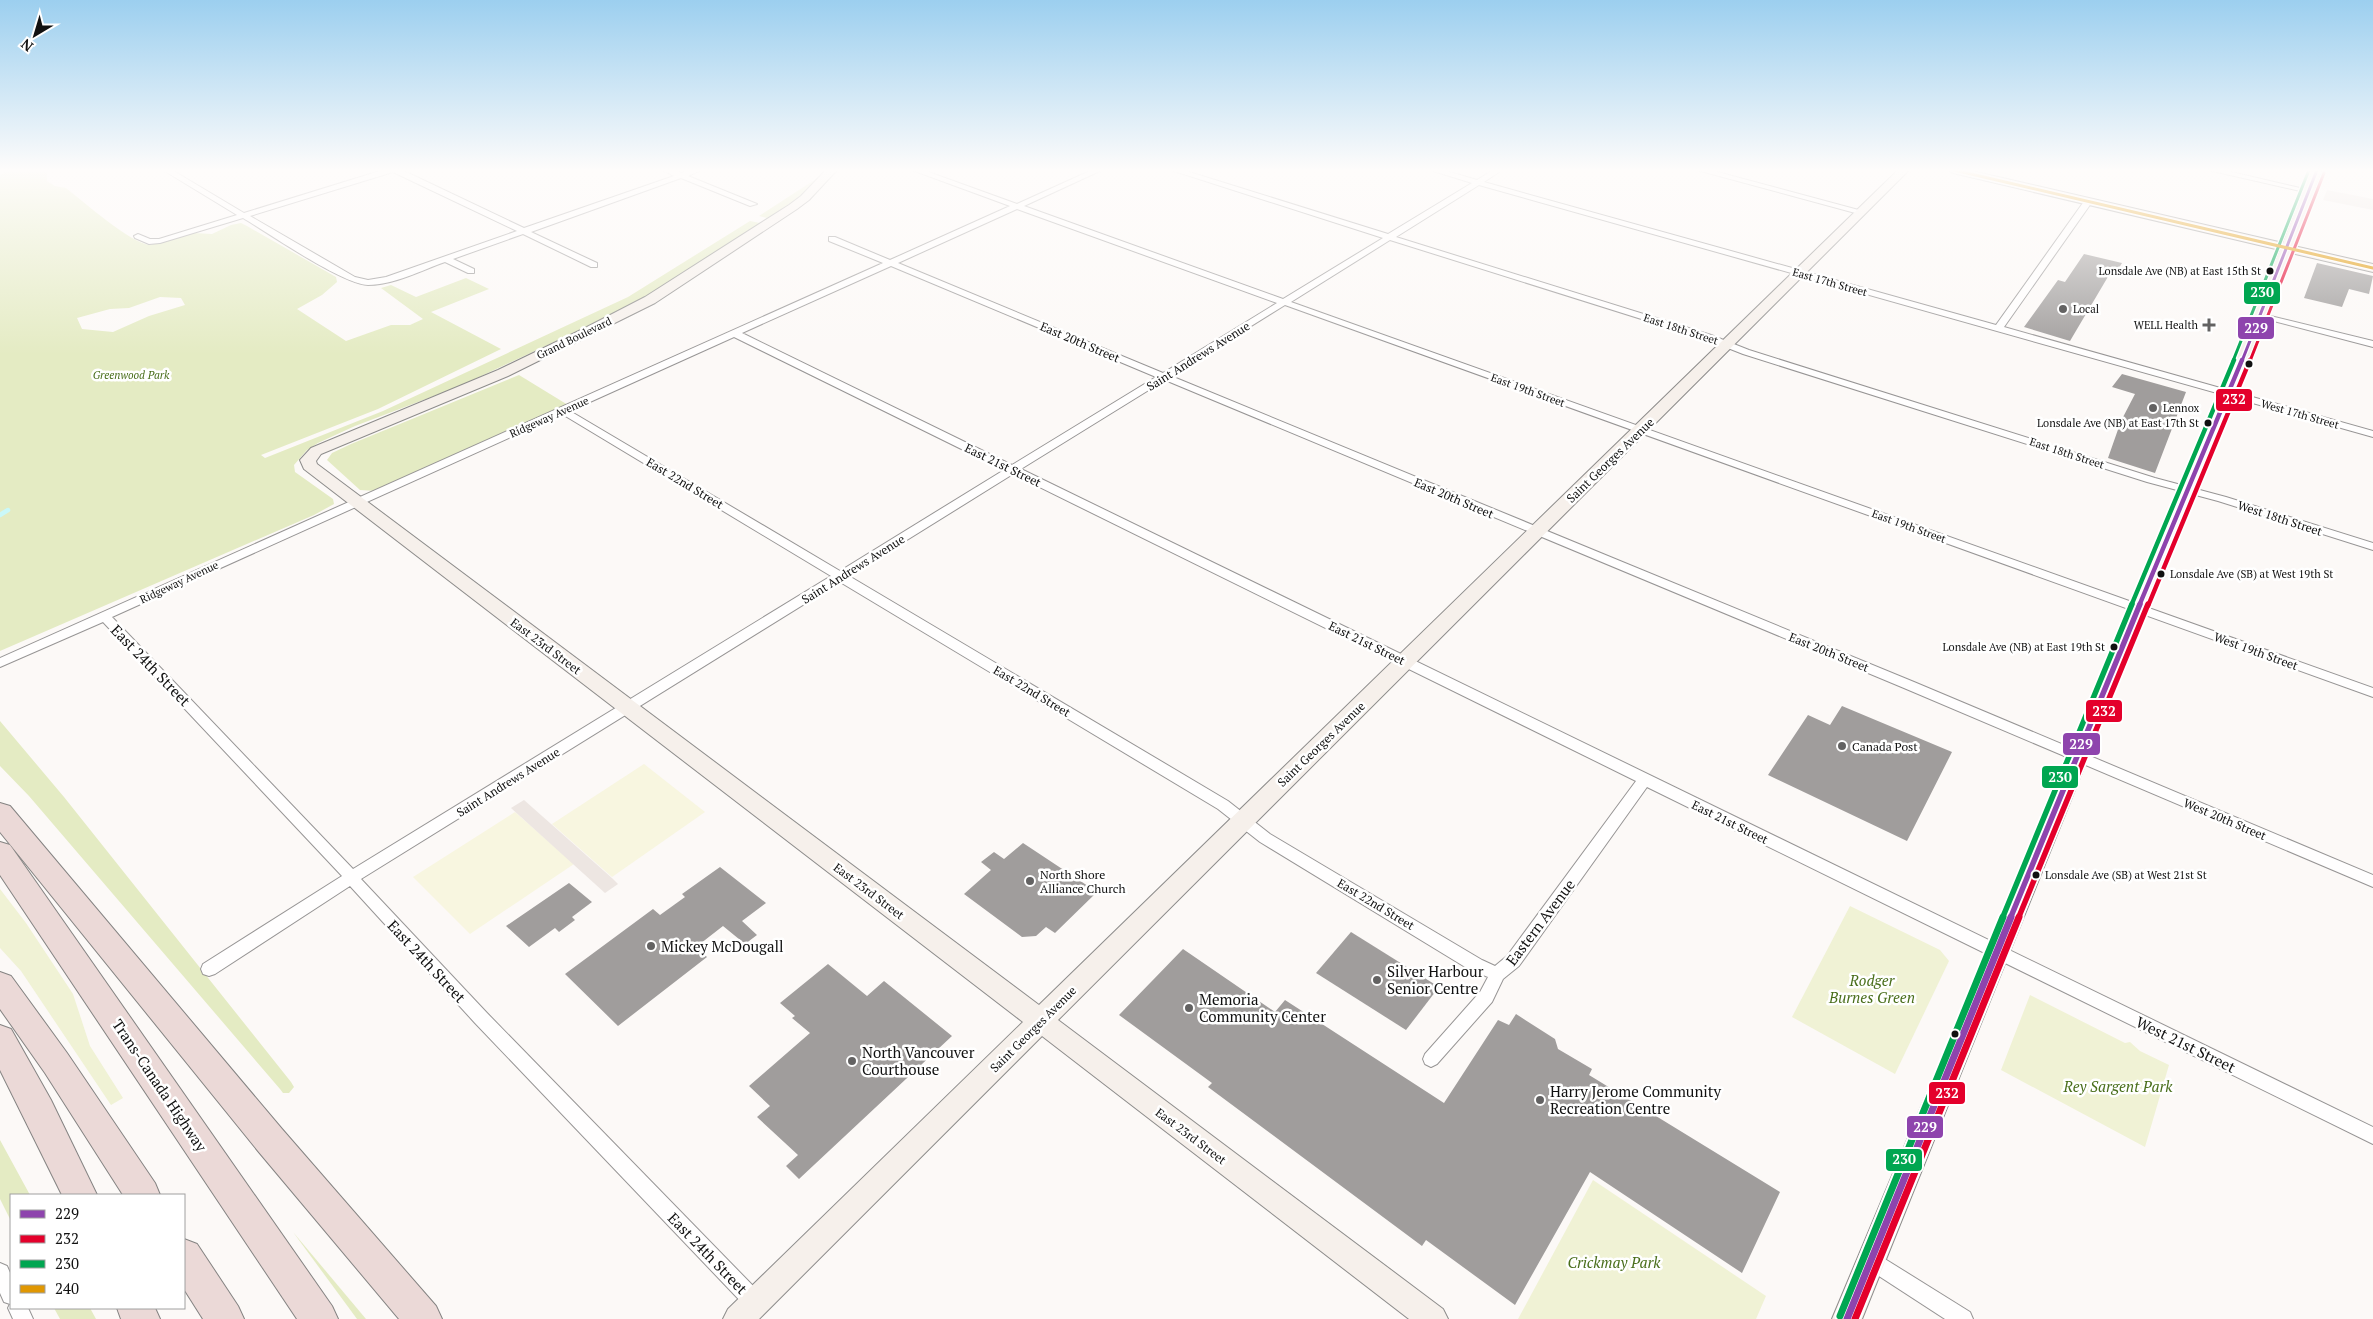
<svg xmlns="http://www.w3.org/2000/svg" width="2373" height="1319" viewBox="0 0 2373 1319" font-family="'PT Serif',serif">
  <rect width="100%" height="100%" fill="#fcf9f7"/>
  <!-- green -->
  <g fill="#f0f2d5">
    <path d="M 0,889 L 26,923 L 73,994 L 90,1046 L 123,1098 L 111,1105 L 21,971 L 0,948 Z"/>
    <path d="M 1850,906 L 1940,950 L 1949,961 L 1895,1074 L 1792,1017 Z"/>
    <path d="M 2030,995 L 2125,1043 L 2130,1042 L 2140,1051 L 2169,1065 L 2145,1147 L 2001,1070 Z"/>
    <path d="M 1593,1180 L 1766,1296 L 1756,1319 L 1518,1319 Z"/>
  </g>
  <!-- forest -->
  <g fill="#e4ebc3" fill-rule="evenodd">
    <path d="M 8,170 L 47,170 L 47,181 L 55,186 L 66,188 C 84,202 130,243 150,245 L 194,233 L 212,234 L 231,225 L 241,223 L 247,226 L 336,277 L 337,282 L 322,295 L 297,309 L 346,341 L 391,325 L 410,325 L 423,319 L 381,288 L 391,285 L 416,297 L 466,278 L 489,289 L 431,312 L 501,349 L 378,409 L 261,455 L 265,458 L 383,411 L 628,297 L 750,221 L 760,223 L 648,298 L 460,386 L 355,426 L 318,443 L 307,450 L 294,465 L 295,472 L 333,499 L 334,504 L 314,515 L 0,651 L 0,175 ZM 160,297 L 181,298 L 185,305 L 149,316 L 113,332 L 82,329 L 77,318 L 110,309 L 129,308 Z"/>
    <path d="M 816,179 C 803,197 785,207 767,218 L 759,216 Z"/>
    <path d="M 519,375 L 568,405 L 376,491 L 360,490 L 327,460 L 332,453 L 351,444 Z"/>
    <path d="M 0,721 L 64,797 L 291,1082 L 294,1087 L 289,1093 L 283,1093 L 280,1089 L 29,796 L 0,766 Z"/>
    <path d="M 0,1140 L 30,1195 L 11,1195 L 11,1221 L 0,1199 Z"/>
    <path d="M 293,1232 L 366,1319 L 357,1319 Z"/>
    <path d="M 54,1308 L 90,1308 L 96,1319 L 60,1319 Z"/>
  </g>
  <!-- pitch -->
  <g fill="#f8f6e0">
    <path d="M 644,764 L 705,812 L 612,877 L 552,824 Z"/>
    <path d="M 515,812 L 574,864 L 470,934 L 413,877 Z"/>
  </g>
  <!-- plaza -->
  <g fill="#ede6e2">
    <path d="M 2327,190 L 2373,199 L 2373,210 L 2323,200 Z"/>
    <path d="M 524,800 L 613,879 L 618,884 L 605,893 L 511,808 Z"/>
  </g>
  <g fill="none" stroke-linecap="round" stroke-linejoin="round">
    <!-- stream -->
    <path stroke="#caf8f9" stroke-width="4.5" d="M 0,515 L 8,510"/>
  </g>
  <!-- building -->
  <g fill="#a09d9c">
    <path d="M 2084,254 L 2122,263 L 2114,276 L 2109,275 L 2070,341 L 2024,327 L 2058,280 L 2065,282 Z"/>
    <path d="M 2317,263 L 2373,276 L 2369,294 L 2349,289 L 2342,307 L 2304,298 Z"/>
    <path d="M 2122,374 L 2186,392 L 2155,473 L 2108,458 L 2121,421 L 2135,394 L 2112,387 Z"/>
    <path d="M 1842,706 L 1952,752 L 1907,841 L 1768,775 L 1808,715 L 1830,725 Z"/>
    <path d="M 1023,843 L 1097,892 L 1055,933 L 1046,927 L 1036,936 L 1022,937 L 964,894 L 991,870 L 981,862 L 994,852 L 1004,859 Z"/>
    <path d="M 720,867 L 766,903 L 742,921 L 757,935 L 745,944 L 723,926 L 696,947 L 707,957 L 618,1026 L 565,974 L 653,909 L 660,915 L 685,897 L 682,894 Z"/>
    <path d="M 569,883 L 592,902 L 572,917 L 575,920 L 559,932 L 555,928 L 529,947 L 506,926 Z"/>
    <path d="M 1351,932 L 1439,987 L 1406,1030 L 1316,973 Z"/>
    <path d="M 1183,949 L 1275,1012 L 1285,1000 L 1444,1103 L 1498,1020 L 1509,1025 L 1516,1014 L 1555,1039 L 1558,1049 L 1592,1069 L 1589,1075 L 1780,1192 L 1742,1273 L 1590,1172 L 1515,1305 L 1426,1240 L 1422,1246 L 1208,1087 L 1212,1083 L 1119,1015 Z"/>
    <path d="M 828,964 L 867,996 L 884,981 L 952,1036 L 799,1179 L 786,1166 L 798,1155 L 757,1117 L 770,1106 L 749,1086 L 810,1033 L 792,1018 L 795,1016 L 780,1003 Z"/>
  </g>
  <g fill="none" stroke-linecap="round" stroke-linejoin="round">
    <!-- street casing -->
    <g stroke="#979595" stroke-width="2">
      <g id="street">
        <path d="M 163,170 L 172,170 L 244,213 L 383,170 L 402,170 L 524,228 L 674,176 L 663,170 L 674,170 L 681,173 L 690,170 L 701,170 L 688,176 L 757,204 L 750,206 L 681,178 L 531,232 L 597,263 L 597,267 L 591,267 L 523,234 L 453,259 L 474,269 L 474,273 L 468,273 L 445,262 C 422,270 394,285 368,285 C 342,284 268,233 243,218 L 160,243 L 149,244 L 135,238 L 134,236 L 138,234 L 150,239 L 159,239 L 237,215 ZM 393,172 L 517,231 L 386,277 L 368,280 L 355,277 L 250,216 Z"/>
        <path d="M 912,170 L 923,170 L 1017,204 L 1092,170 L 1102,170 L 1024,206 L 1283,299 L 1383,238 L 1171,170 L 1183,170 L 1388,234 L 1472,183 L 1430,170 L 1443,170 L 1477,180 L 1493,170 L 1502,170 L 1484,182 L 1996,325 L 2085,200 L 2091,200 L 2092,202 L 2004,327 L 2373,431 L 2373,437 L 1479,185 L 1396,237 L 1711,335 L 1749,350 L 2155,478 L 2226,497 L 2373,543 L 2373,550 L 2218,501 L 2147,482 L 1743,354 L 1705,339 L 1390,240 L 1291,302 L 2373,688 L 2373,697 L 1285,305 L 1171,376 L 1914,682 L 2373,875 L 2373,887 L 1904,688 L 1165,380 L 1021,469 L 2373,1127 L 2373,1144 L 1647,787 L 1519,966 L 1503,979 L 1492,1002 L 1437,1064 L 1431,1067 L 1425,1064 L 1423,1059 L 1425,1054 L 1480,992 L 1488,977 L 1470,970 L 1260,842 L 1218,809 L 840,582 L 361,879 L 487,1013 L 762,1295 L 765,1302 L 762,1309 L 755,1312 L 748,1309 L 475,1023 L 350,886 L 215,974 L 209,976 L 203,974 L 201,969 L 203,964 L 342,876 L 103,622 L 0,667 L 0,658 L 883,263 L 829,241 L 829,237 L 835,237 L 890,260 L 1010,206 ZM 1017,209 L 1277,303 L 1163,373 L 898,263 ZM 891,266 L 1156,377 L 1012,465 L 742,333 ZM 734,337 L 1004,470 L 840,571 L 570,411 ZM 562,414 L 831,576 L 353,869 L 112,617 ZM 1013,474 L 1636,781 L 1507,956 L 1495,966 L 1482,960 L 1270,834 L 1228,801 L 849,576 Z"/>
        <path d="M 1697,170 L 1710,170 L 1866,212 L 1859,214 Z"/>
        <path d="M 2208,170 L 2223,170 L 2313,191 L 2309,193 Z"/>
        <path d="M 2258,313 L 2373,341 L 2373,347 L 2258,317 Z"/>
        <path d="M 1872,1251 L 1970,1312 L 1973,1319 L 1945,1319 L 1865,1267 L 1863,1260 L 1865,1253 Z"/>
        <path d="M 0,1263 L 7,1266 L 11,1275 L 11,1308 L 28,1308 L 33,1319 L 13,1319 L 8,1308 L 10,1304 L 4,1302 L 0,1293 Z"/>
      </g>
    </g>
    <!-- secondary casing -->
    <g stroke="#8d8c8b" stroke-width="2">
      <g id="secondary">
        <path d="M 826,170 L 837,170 L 809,200 L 797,209 L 655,303 L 508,376 L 321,454 L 316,461 L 317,464 L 1039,1005 L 1898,170 L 1909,170 L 1058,1020 L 1443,1309 L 1448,1319 L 1409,1319 L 1042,1036 L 759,1319 L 723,1319 L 728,1309 L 1023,1022 L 304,469 L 300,460 L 311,448 L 498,370 L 587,327 L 645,297 L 789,205 L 801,196 Z"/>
        <path d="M 1948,170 L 1968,170 L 2283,243 L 2311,170 L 2322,170 L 2294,246 L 2373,264 L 2373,272 L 2291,253 L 1862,1319 L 1832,1319 L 2280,250 L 1953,173 Z"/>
      </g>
    </g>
    <!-- highway casing -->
    <g stroke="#848382" stroke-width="2">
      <g id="highway">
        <path d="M 0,803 L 10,806 L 282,1129 L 436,1306 L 442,1319 L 399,1319 L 258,1151 L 0,832 Z"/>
        <path d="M 0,842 L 10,845 L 332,1306 L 338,1319 L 297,1319 L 0,875 Z"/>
        <path d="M 0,972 L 11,976 L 67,1053 L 155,1183 L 160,1195 L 123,1195 L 45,1073 L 0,1009 Z"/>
        <path d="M 0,1025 L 11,1029 L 51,1100 L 97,1195 L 62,1195 L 0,1070 Z"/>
        <path d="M 184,1239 L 197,1244 L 238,1306 L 244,1319 L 203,1319 L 184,1289 Z"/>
        <path d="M 117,1308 L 155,1308 L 160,1319 L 121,1319 Z"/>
      </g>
    </g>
    <!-- street -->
    <use href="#street" fill="#fffefe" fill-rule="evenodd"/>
    <!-- secondary -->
    <use href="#secondary" fill="#f6f0eb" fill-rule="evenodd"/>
    <!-- highway -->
    <use href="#highway" fill="#ebd9d7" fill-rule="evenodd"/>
    <!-- bus-1-far3 casing -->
    <g stroke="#fff" stroke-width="5.5">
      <path id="bus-1-far3" d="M 2242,361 L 2317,170"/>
    </g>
    <!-- bus-1-far2 casing -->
    <g stroke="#fff" stroke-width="8">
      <path id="bus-1-far2" d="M 2139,606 L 2242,360"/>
    </g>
    <!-- bus-1-far1 casing -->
    <g stroke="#fff" stroke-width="9">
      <path id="bus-1-far1" d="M 2010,919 L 2140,604"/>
    </g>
    <!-- bus-1 casing -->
    <g stroke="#fff" stroke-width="11">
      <path id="bus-1" d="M 1847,1319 L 2011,917"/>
    </g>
    <!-- bus-2-far3 casing -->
    <g stroke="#fff" stroke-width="5.5">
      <path id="bus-2-far3" d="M 2250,361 L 2324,173"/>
    </g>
    <!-- bus-2-far2 casing -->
    <g stroke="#fff" stroke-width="8">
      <path id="bus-2-far2" d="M 2148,606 L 2250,360"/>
    </g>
    <!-- bus-2-far1 casing -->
    <g stroke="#fff" stroke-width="9">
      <path id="bus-2-far1" d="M 2018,919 L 2148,604"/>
    </g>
    <!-- bus-2 casing -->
    <g stroke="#fff" stroke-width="11">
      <path id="bus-2" d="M 1855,1319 L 2019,917"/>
    </g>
    <!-- bus-3-far3 casing -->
    <g stroke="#fff" stroke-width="5.5">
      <path id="bus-3-far3" d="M 2233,361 L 2309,170"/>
    </g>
    <!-- bus-3-far2 casing -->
    <g stroke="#fff" stroke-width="8">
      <path id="bus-3-far2" d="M 2131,606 L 2234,360"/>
    </g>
    <!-- bus-3-far1 casing -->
    <g stroke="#fff" stroke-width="9">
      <path id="bus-3-far1" d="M 2002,919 L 2132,604"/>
    </g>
    <!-- bus-3 casing -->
    <g stroke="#fff" stroke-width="11">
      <path id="bus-3" d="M 1840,1316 L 2003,917"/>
    </g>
    <!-- bus-4 casing -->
    <g stroke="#fff" stroke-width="5.5">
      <path id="bus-4" d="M 1954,170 L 2373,268"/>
    </g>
    <!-- bus-1-far3 -->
    <use href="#bus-1-far3" stroke="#8e44ad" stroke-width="3"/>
    <!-- bus-1-far2 -->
    <use href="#bus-1-far2" stroke="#8e44ad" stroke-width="4.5"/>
    <!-- bus-1-far1 -->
    <use href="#bus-1-far1" stroke="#8e44ad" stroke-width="5.5"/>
    <!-- bus-1 -->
    <use href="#bus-1" stroke="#8e44ad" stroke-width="7"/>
    <!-- bus-2-far3 -->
    <use href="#bus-2-far3" stroke="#e4002b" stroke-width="3"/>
    <!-- bus-2-far2 -->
    <use href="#bus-2-far2" stroke="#e4002b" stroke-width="4.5"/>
    <!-- bus-2-far1 -->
    <use href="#bus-2-far1" stroke="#e4002b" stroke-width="5.5"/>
    <!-- bus-2 -->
    <use href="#bus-2" stroke="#e4002b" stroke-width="7"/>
    <!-- bus-3-far3 -->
    <use href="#bus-3-far3" stroke="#00a651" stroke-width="3"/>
    <!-- bus-3-far2 -->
    <use href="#bus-3-far2" stroke="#00a651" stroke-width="4.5"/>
    <!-- bus-3-far1 -->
    <use href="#bus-3-far1" stroke="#00a651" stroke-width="5.5"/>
    <!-- bus-3 -->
    <use href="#bus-3" stroke="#00a651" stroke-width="7"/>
    <!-- bus-4 -->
    <use href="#bus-4" stroke="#e09702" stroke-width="3"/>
  </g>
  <!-- sky -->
  <linearGradient id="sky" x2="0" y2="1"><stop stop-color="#9ccfef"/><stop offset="0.48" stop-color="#fefcfb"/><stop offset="1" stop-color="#fefcfb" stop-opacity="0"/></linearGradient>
  <rect width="2373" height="355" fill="url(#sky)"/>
  <!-- markers -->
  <g fill="#111" stroke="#fff" stroke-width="2">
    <circle cx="2270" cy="271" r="4.5"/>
    <circle cx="2249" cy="364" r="4.5"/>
    <circle cx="2208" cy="423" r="4.5"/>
    <circle cx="2161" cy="574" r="4.5"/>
    <circle cx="2114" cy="647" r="4.5"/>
    <circle cx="2036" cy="875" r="4.5"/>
    <circle cx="1955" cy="1034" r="4.5"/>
  </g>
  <g fill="#636262" stroke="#fff" stroke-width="2">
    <circle cx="2063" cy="309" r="5"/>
    <path d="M2206.5 317.5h5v5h5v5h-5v5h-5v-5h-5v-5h5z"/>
    <circle cx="2153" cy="408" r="5"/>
    <circle cx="1842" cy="746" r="5"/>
    <circle cx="1030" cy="881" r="5"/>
    <circle cx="651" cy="946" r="5"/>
    <circle cx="1377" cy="980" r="5"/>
    <circle cx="1189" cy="1008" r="5"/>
    <circle cx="852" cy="1061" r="5"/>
    <circle cx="1540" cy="1100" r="5"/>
  </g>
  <g text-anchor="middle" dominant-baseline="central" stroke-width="5" stroke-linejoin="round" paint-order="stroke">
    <!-- bus labels -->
    <g font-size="11" fill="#111" stroke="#fff" text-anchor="end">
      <text x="2261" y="271">Lonsdale Ave (NB) at East 15th St</text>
      <text x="2199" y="423">Lonsdale Ave (NB) at East 17th St</text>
      <text x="2170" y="574" text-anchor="start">Lonsdale Ave (SB) at West 19th St</text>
      <text x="2105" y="647">Lonsdale Ave (NB) at East 19th St</text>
      <text x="2045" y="875" text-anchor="start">Lonsdale Ave (SB) at West 21st St</text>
    </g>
    <!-- far-street labels -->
    <g font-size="11" fill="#111" stroke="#fff">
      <text transform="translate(1830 282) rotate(16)">East 17th Street</text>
      <text transform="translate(1681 329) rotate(18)">East 18th Street</text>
      <text transform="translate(574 338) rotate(-26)">Grand Boulevard</text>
      <text transform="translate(1528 390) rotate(20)">East 19th Street</text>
      <text transform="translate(2300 414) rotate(16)">West 17th Street</text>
      <text transform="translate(549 417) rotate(-24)">Ridgeway Avenue</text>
      <text transform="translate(2067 453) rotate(18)">East 18th Street</text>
      <text transform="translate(1909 526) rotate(20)">East 19th Street</text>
      <text transform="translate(179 582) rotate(-25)">Ridgeway Avenue</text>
    </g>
    <!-- far-poi labels -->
    <g font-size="11" fill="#111" stroke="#fff" text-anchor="start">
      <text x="2073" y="309">Local</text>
      <text x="2198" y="325" text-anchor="end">WELL Health</text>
      <text x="2163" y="408">Lennox</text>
    </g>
    <!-- far-park labels -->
    <g font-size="11" font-style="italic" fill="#496e1b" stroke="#fff">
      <text x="131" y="375">Greenwood Park</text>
    </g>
    <!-- street labels -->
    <g font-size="12" fill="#111" stroke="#fff">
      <text transform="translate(1080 342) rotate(23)">East 20th Street</text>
      <text transform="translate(1198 356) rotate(-32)">Saint Andrews Avenue</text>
      <text transform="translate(1610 460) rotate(-44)">Saint Georges Avenue</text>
      <text transform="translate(1003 465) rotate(26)">East 21st Street</text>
      <text transform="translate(685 483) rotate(31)">East 22nd Street</text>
      <text transform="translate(1454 498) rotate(23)">East 20th Street</text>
      <text transform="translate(2280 518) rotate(18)">West 18th Street</text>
      <text transform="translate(853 569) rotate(-32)">Saint Andrews Avenue</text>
      <text transform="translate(1367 643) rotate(26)">East 21st Street</text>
      <text transform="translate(546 646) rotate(37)">East 23rd Street</text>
      <text transform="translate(2256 651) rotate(20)">West 19th Street</text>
      <text transform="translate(1829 652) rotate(22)">East 20th Street</text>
      <text transform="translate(1032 691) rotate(31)">East 22nd Street</text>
      <text transform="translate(1321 744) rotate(-44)">Saint Georges Avenue</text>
      <text transform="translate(508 782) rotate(-32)">Saint Andrews Avenue</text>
      <text transform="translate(2225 819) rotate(23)">West 20th Street</text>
      <text transform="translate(1730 822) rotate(26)">East 21st Street</text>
      <text transform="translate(869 891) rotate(37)">East 23rd Street</text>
      <text transform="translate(1376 904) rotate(31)">East 22nd Street</text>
      <text transform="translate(1033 1029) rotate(-45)">Saint Georges Avenue</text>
      <text transform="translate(1191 1136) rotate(37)">East 23rd Street</text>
    </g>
    <!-- poi labels -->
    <g font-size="12" fill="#111" stroke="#fff" text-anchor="start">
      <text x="1852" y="746">Canada Post</text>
      <text x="1040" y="874">North Shore<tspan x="1040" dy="14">Alliance Church</tspan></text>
    </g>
    <!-- near-street labels -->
    <g font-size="15" fill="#111" stroke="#fff">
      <text transform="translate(151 665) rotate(46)">East 24th Street</text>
      <text transform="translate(1540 922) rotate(-53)">Eastern Avenue</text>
      <text transform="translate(427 961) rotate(47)">East 24th Street</text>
      <text transform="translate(2186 1044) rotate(26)">West 21st Street</text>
      <text transform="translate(160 1085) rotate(56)">Trans-Canada Highway</text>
      <text transform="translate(708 1253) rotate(46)">East 24th Street</text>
    </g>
    <!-- near-poi labels -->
    <g font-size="15" fill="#111" stroke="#fff" text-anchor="start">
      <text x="661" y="946">Mickey McDougall</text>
      <text x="1387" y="971">Silver Harbour<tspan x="1387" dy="17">Senior Centre</tspan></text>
      <text x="1199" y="999">Memoria<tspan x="1199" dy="17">Community Center</tspan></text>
      <text x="862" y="1052">North Vancouver<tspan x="862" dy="17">Courthouse</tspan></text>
      <text x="1550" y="1091">Harry Jerome Community<tspan x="1550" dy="17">Recreation Centre</tspan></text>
    </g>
    <!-- near-park labels -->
    <g font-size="15" font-style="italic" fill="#496e1b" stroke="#fff">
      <text x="1872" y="980">Rodger<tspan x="1872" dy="17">Burnes Green</tspan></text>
      <text x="2118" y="1086">Rey Sargent Park</text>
      <text x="1614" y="1262">Crickmay Park</text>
    </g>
  </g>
  <g stroke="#fff" stroke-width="2">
    <rect x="2243" y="281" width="38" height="24" rx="5" fill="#00a651"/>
    <rect x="2237" y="316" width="38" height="24" rx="5" fill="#8e44ad"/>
    <rect x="2215" y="388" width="38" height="24" rx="5" fill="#e4002b"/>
    <rect x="2085" y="699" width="38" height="24" rx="5" fill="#e4002b"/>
    <rect x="2062" y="732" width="39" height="24" rx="5" fill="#8e44ad"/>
    <rect x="2041" y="765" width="38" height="24" rx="5" fill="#00a651"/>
    <rect x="1928" y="1081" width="38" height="24" rx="5" fill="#e4002b"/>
    <rect x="1906" y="1115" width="38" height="24" rx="5" fill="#8e44ad"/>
    <rect x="1885" y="1148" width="38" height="24" rx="5" fill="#00a651"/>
  </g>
  <g font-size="14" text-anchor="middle" font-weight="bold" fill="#fff">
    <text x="2262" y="297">230</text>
    <text x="2256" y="333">229</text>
    <text x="2234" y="404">232</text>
    <text x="2104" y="716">232</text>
    <text x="2081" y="749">229</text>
    <text x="2060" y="782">230</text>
    <text x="1947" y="1098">232</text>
    <text x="1925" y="1132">229</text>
    <text x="1904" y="1164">230</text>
  </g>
  <!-- legend -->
  <rect x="10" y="1194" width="175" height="115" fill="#ffffff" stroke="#a0a0a0"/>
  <rect x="20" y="1210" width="25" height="8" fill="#8e44ad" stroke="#a0a0a0"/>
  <text x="55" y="1219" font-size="15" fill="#111111">229</text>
  <rect x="20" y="1235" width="25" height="8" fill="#e4002b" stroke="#a0a0a0"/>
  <text x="55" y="1244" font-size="15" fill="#111111">232</text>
  <rect x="20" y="1260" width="25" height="8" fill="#00a651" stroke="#a0a0a0"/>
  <text x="55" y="1269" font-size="15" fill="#111111">230</text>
  <rect x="20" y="1285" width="25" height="8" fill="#e09702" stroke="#a0a0a0"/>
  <text x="55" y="1294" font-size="15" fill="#111111">240</text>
  <!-- north arrow -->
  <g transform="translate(35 35) rotate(218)" stroke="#ffffff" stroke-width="4" paint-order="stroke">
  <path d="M0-4L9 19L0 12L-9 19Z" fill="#111111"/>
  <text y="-8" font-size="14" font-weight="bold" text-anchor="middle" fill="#111111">N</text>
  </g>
</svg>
